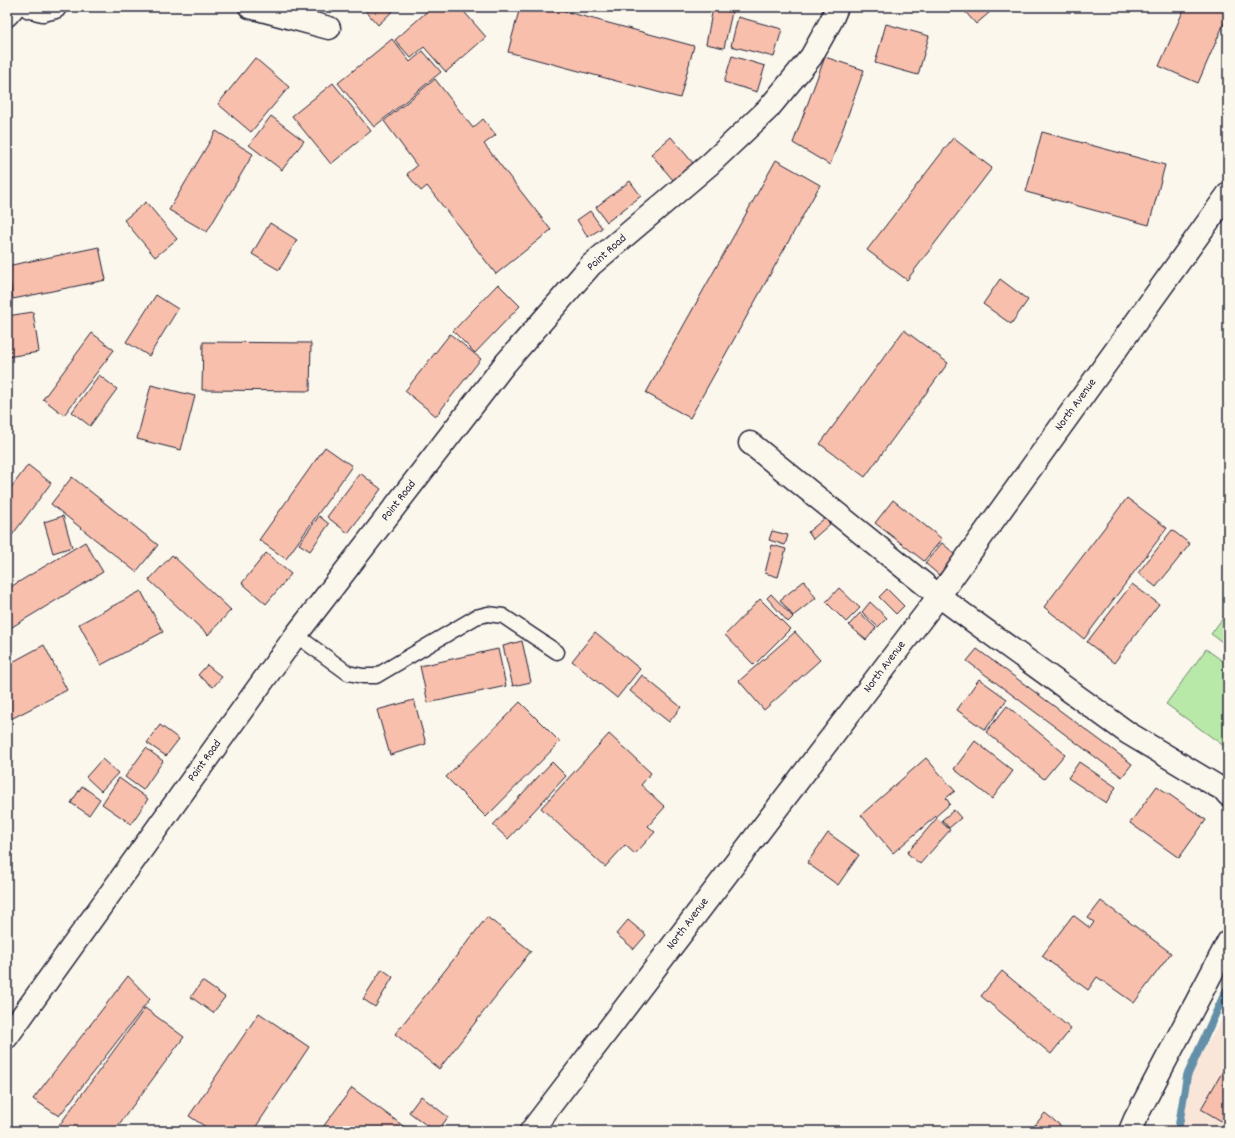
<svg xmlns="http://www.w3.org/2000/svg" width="1235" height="1138" viewBox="0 0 1235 1138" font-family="Dekko,sans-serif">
  <rect width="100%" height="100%" fill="#fbf7ec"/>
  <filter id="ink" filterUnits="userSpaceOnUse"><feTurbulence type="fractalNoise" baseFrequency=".025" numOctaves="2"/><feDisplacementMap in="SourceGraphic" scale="8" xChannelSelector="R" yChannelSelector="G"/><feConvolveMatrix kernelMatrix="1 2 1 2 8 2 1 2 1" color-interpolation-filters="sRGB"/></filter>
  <g filter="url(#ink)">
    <!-- built -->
    <path fill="#fae6d9" d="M 1228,1010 L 1228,1131 L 1180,1131 L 1190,1073 Z"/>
    <!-- green -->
    <g fill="#b9e9a8" stroke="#6e8672">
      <path d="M 1228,611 L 1228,646 L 1211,634 Z"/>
      <path d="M 1206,649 L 1228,665 L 1228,749 L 1166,704 Z"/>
    </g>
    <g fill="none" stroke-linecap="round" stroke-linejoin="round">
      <!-- stream -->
      <path stroke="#6390a8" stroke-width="8" d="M 1178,1131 L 1187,1076 L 1225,993 L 1228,988"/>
    </g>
    <!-- building -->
    <g fill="#f8c0ac" stroke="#22223b">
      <path d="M 314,7 L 335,7 L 333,12 Z"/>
      <path d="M 362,7 L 397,7 L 378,25 Z"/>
      <path d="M 432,7 L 460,7 L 486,37 L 446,72 L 424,47 L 411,58 L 395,40 Z"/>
      <path d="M 520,7 L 549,7 L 694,46 L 680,98 L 508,52 Z"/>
      <path d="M 961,7 L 996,7 L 976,24 Z"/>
      <path d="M 1185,7 L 1228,7 L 1228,14 L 1198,83 L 1159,66 Z"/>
      <path d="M 713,8 L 732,12 L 724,48 L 706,44 Z"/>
      <path d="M 738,17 L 782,29 L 774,57 L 731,46 Z"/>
      <path d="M 886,24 L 929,36 L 918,75 L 875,63 Z"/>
      <path d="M 392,39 L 410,62 L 423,51 L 441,72 L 374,127 L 338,83 Z"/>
      <path d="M 732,56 L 765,66 L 757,92 L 724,82 Z"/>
      <path d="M 825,57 L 864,70 L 830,165 L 793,143 Z"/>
      <path d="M 255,58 L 289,87 L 251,132 L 218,104 Z"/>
      <path d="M 435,79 L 473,128 L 483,119 L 496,135 L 484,144 L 551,230 L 496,274 L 427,186 L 421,191 L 407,174 L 417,166 L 384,121 Z"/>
      <path d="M 333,83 L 371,131 L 331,164 L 292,116 Z"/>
      <path d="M 271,116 L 304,141 L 282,170 L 249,145 Z"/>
      <path d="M 216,131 L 253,154 L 207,232 L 169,210 Z"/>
      <path d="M 1042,132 L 1165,165 L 1149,225 L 1026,192 Z"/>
      <path d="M 671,137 L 693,163 L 673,180 L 651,154 Z"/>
      <path d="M 953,138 L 992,168 L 907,280 L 867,250 Z"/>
      <path d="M 776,160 L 820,185 L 690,418 L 646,393 Z"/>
      <path d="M 630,181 L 641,196 L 607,222 L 596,207 Z"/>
      <path d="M 146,202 L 177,239 L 155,257 L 124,220 Z"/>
      <path d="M 590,211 L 602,228 L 588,237 L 577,220 Z"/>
      <path d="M 270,223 L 297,240 L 279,270 L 252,254 Z"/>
      <path d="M 99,247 L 106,280 L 13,299 L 7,266 Z"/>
      <path d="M 1000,279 L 1028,300 L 1011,324 L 983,304 Z"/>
      <path d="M 498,284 L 520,306 L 475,353 L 453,331 Z"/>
      <path d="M 156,295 L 178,309 L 149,356 L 126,342 Z"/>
      <path d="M 33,312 L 39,352 L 7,357 L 7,316 Z"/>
      <path d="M 904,330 L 948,363 L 865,477 L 820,444 Z"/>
      <path d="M 92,333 L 114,350 L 64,415 L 43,399 Z"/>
      <path d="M 450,334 L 481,359 L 436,416 L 405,391 Z"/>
      <path d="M 203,342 L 311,343 L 310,391 L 202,390 Z"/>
      <path d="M 99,375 L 117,389 L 90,426 L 72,412 Z"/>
      <path d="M 151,385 L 195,396 L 181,450 L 137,439 Z"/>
      <path d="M 325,447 L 352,466 L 286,559 L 259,540 Z"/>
      <path d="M 28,465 L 51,483 L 7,542 L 7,493 Z"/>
      <path d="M 360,473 L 381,489 L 348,533 L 327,517 Z"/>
      <path d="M 72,477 L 158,545 L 136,572 L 51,504 Z"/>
      <path d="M 1127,498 L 1167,528 L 1084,639 L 1044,607 Z"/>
      <path d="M 893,500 L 942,539 L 924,561 L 875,523 Z"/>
      <path d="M 63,516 L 72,547 L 53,553 L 44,522 Z"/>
      <path d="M 319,516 L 329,524 L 310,551 L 299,544 Z"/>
      <path d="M 825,518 L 830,524 L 813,539 L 808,532 Z"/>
      <path d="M 1172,530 L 1190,544 L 1156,587 L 1138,573 Z"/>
      <path d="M 772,531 L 788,535 L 785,545 L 769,540 Z"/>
      <path d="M 85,542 L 103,572 L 7,630 L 7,589 Z"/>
      <path d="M 942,543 L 956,555 L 939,575 L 925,563 Z"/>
      <path d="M 772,545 L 786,549 L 778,577 L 765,573 Z"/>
      <path d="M 266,553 L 291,574 L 266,604 L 242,583 Z"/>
      <path d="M 172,555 L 231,610 L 208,635 L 149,580 Z"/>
      <path d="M 804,581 L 816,598 L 793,616 L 780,600 Z"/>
      <path d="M 1132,584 L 1159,604 L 1114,663 L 1087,642 Z"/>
      <path d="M 839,588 L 860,608 L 846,622 L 826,602 Z"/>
      <path d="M 887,589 L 904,606 L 896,614 L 879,597 Z"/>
      <path d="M 141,591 L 163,632 L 101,665 L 79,624 Z"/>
      <path d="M 771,594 L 793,617 L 788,622 L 767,598 Z"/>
      <path d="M 760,599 L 790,629 L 754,665 L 725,635 Z"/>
      <path d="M 870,602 L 887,618 L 878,627 L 862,612 Z"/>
      <path d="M 860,613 L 876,628 L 866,640 L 849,625 Z"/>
      <path d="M 595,632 L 640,669 L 617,698 L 572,661 Z"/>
      <path d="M 795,632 L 820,660 L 764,710 L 739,681 Z"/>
      <path d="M 522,641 L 531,682 L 513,686 L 503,646 Z"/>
      <path d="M 44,645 L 67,690 L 7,721 L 7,665 Z"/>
      <path d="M 498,649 L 506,686 L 428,703 L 420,666 Z"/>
      <path d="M 977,649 L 1132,764 L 1122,777 L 967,661 Z"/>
      <path d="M 207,665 L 222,677 L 213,687 L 198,675 Z"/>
      <path d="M 642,675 L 681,707 L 669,722 L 630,691 Z"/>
      <path d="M 979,679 L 1007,699 L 985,730 L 957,710 Z"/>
      <path d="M 414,700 L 426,744 L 390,755 L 377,710 Z"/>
      <path d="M 520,702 L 560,742 L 486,817 L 446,777 Z"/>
      <path d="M 1007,706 L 1065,754 L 1044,779 L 986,732 Z"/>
      <path d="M 160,725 L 179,739 L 166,756 L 147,743 Z"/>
      <path d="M 609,734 L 651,773 L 641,785 L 665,807 L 648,826 L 655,832 L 635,854 L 625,845 L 605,867 L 541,808 Z"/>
      <path d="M 975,741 L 1013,771 L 992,799 L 954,769 Z"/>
      <path d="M 146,748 L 163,761 L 143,790 L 125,777 Z"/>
      <path d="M 926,758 L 955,791 L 946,798 L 950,804 L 893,853 L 861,815 Z"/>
      <path d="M 102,759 L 118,773 L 101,791 L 86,777 Z"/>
      <path d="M 552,762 L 566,776 L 508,839 L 493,825 Z"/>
      <path d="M 1079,762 L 1116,787 L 1106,803 L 1068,778 Z"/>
      <path d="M 119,778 L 148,799 L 131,824 L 102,804 Z"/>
      <path d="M 82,786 L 100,799 L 89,815 L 71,803 Z"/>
      <path d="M 1157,786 L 1206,820 L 1179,858 L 1130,823 Z"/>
      <path d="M 954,810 L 961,818 L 949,828 L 942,820 Z"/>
      <path d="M 937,818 L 950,830 L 920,864 L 907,853 Z"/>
      <path d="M 828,833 L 859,855 L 838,885 L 807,863 Z"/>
      <path d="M 1101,901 L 1171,953 L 1134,1003 L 1097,977 L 1088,990 L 1042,956 L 1073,915 L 1090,928 L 1094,922 L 1088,918 Z"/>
      <path d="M 487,917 L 531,951 L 439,1069 L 395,1034 Z"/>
      <path d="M 628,920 L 646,935 L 634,949 L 616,934 Z"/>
      <path d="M 382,969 L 393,977 L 375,1007 L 363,999 Z"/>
      <path d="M 1002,971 L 1071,1029 L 1051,1054 L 981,996 Z"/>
      <path d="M 128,976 L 150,999 L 59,1116 L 33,1099 Z"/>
      <path d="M 202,981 L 225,997 L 213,1013 L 191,997 Z"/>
      <path d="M 145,1008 L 184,1037 L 114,1131 L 55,1131 Z"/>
      <path d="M 259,1013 L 309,1047 L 253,1131 L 212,1131 L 189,1116 Z"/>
      <path d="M 1228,1062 L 1228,1125 L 1201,1109 Z"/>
      <path d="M 352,1088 L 410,1131 L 320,1131 Z"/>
      <path d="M 421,1096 L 448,1117 L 438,1131 L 434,1131 L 409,1112 Z"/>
      <path d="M 1045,1113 L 1067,1131 L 1030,1131 Z"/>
    </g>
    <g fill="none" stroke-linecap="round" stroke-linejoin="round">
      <!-- lane casing -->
      <g stroke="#22223b" stroke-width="17">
        <path id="lane" d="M 296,635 L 348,673 L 363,676 L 376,676 L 476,617 L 488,614 L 503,616 L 557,652"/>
      </g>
      <!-- street casing -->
      <g stroke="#22223b" stroke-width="25">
        <g id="street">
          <path d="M 30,7 L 43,10 L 55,7"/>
          <path d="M 250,7 L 329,28"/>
          <path d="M 7,15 L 14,7"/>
          <path d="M 750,443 L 939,596 L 977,624 L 1128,733 L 1215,785 L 1224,790 L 1228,795"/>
          <path d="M 7,1037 L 296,635 L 504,365 L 591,265 L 710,164 L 768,109 L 811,57 L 831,21 L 837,7"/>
          <path d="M 531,1131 L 939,596 L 1228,194"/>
          <path d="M 1130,1131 L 1135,1119 L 1228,942"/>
        </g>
      </g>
      <!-- lane -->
      <use href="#lane" stroke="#fbf7ec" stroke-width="14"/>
      <!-- street -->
      <use href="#street" stroke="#fbf7ec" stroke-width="22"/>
    </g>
  </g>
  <g text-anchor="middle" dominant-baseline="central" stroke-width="4" stroke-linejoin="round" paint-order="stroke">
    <!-- street labels -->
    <g font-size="12" fill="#22223b" stroke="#fbf7ec">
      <text transform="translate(607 253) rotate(-42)">Point Road</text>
      <text transform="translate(1076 405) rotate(-54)">North Avenue</text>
      <text transform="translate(399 501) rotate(-52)">Point Road</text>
      <text transform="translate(885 667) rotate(-53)">North Avenue</text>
      <text transform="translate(205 761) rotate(-54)">Point Road</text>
      <text transform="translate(688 924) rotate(-53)">North Avenue</text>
    </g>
  </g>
  <!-- margin -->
  <rect width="1235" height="1138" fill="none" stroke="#fbf7ec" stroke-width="24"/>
  <rect x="12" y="12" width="1211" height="1114" fill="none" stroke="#22223b" stroke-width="1.5" filter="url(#ink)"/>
</svg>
